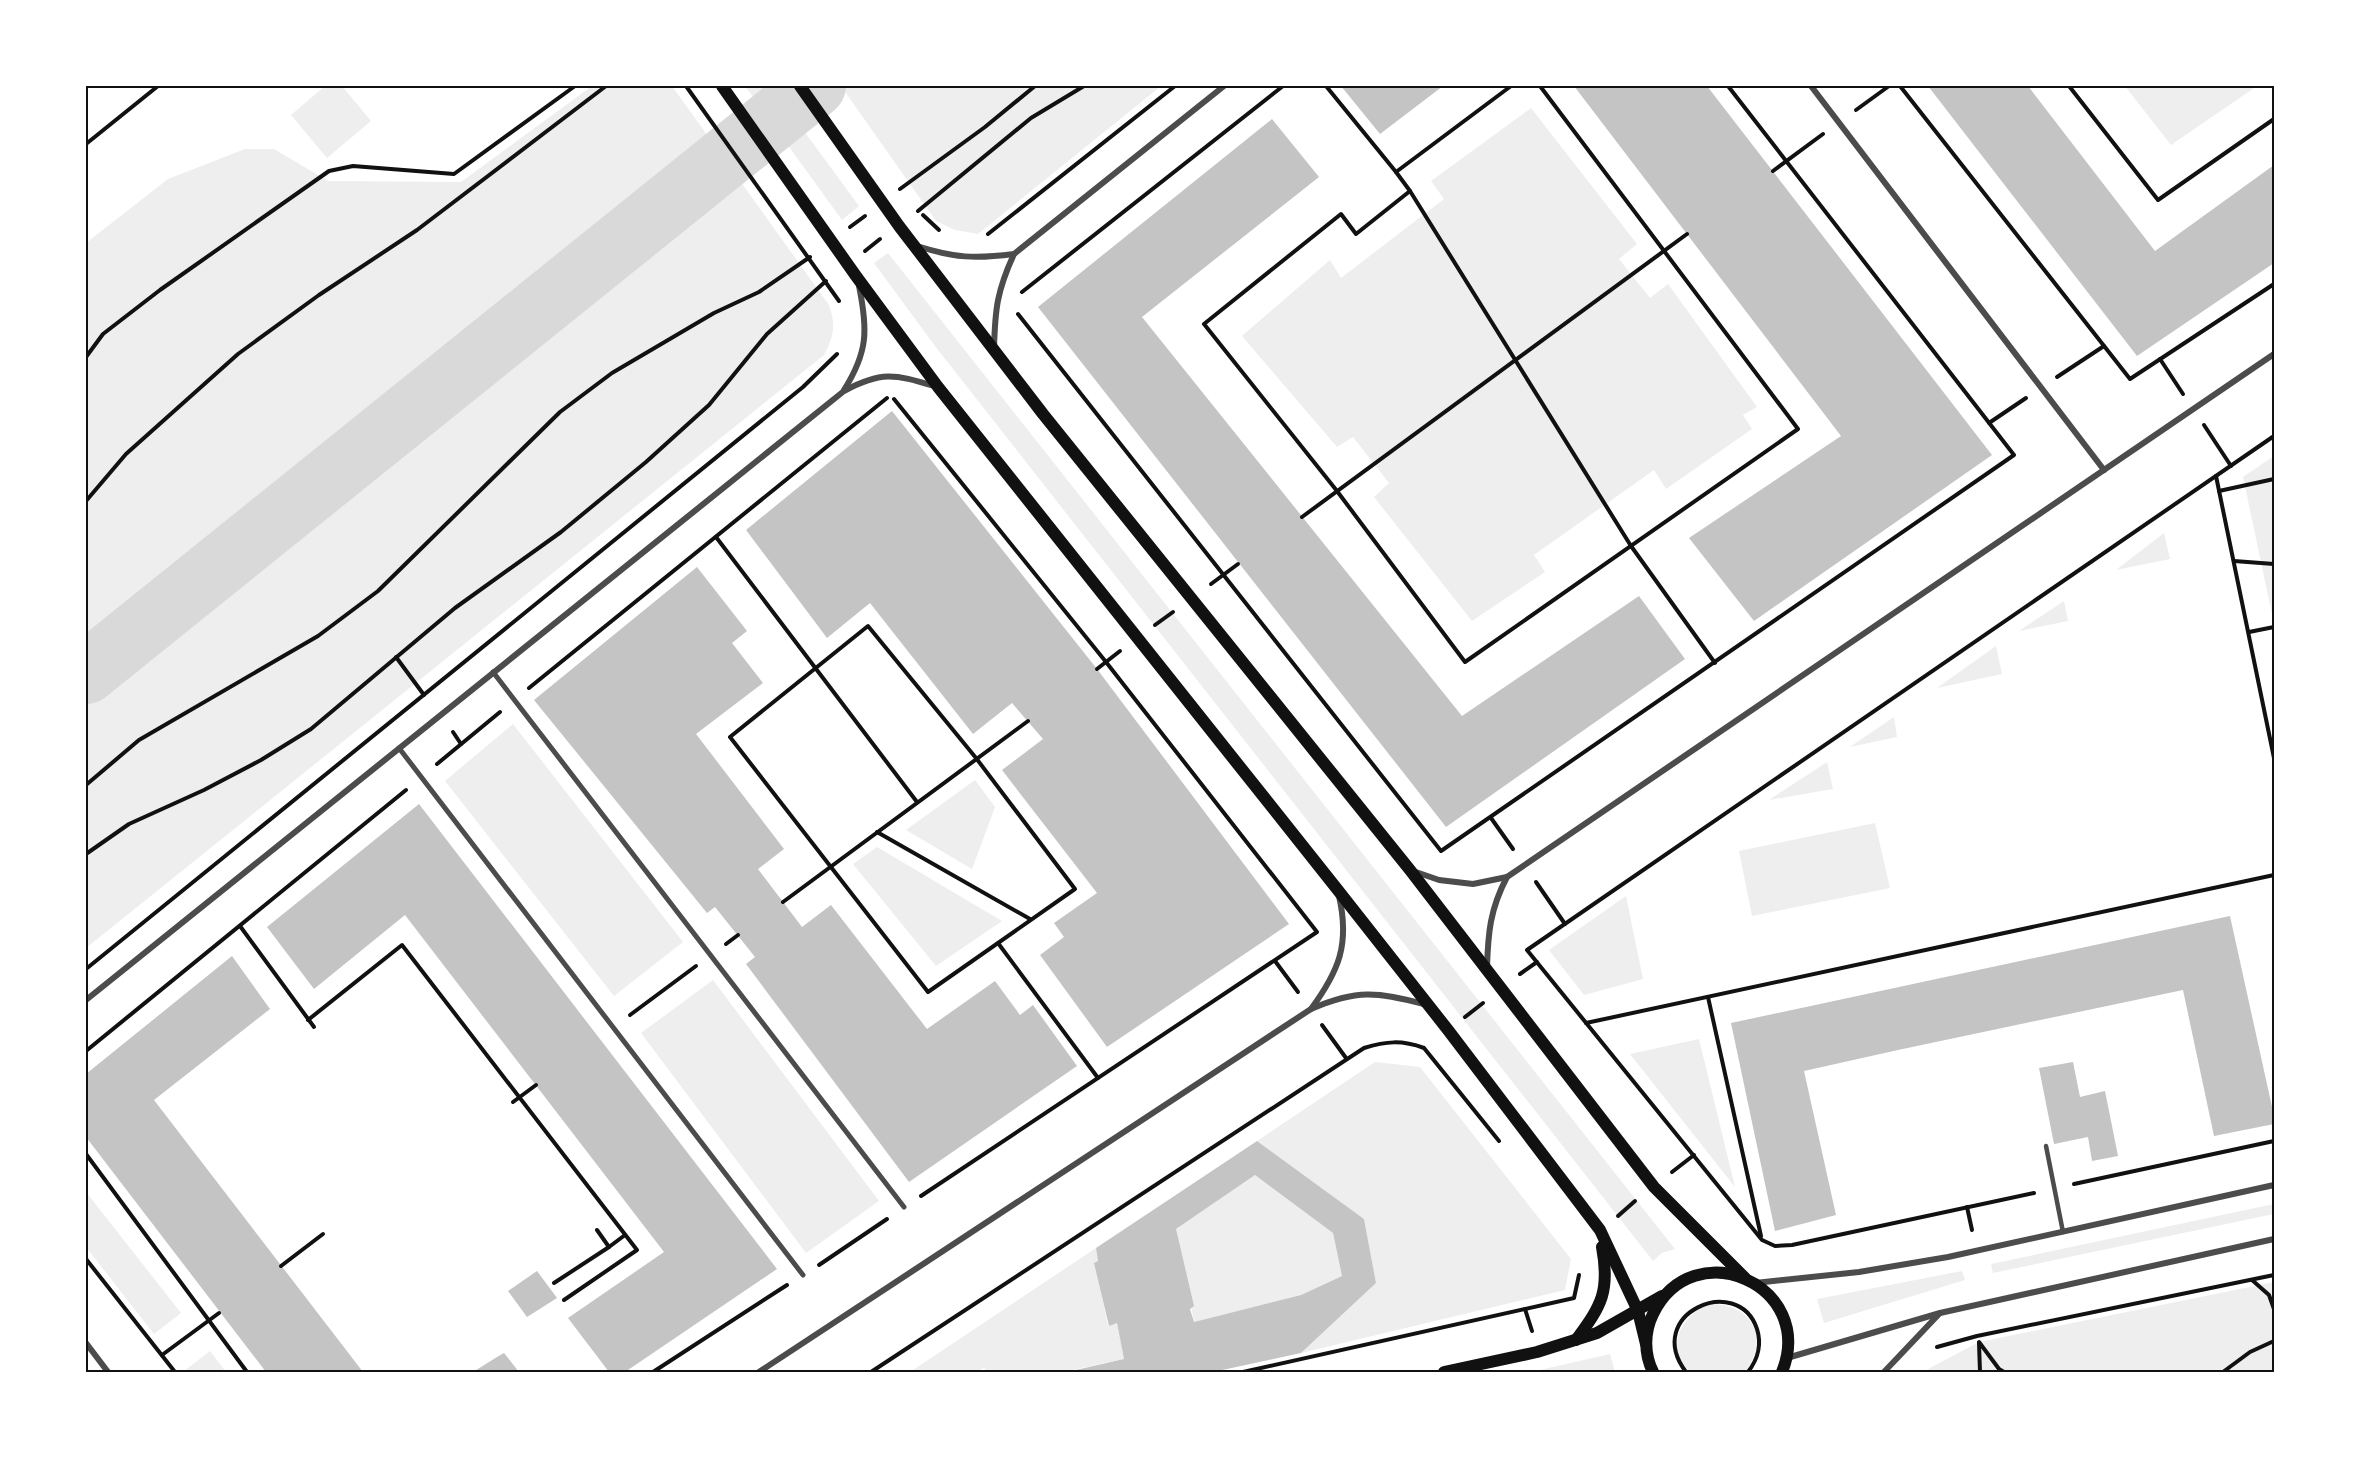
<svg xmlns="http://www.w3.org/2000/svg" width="2360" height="1458" viewBox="0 0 2360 1458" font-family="Montserrat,sans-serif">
  <rect width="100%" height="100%" fill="#fff"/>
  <!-- green -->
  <g fill="#eee">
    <path d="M 325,86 L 342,86 L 371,121 L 327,158 L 291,115 Z"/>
    <path d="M 592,86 L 672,86 L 829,305 C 836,325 834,336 824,355 L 86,948 L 86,243 L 168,179 L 245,149 L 274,149 L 328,181 L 461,182 Z"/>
    <path d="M 745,86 L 771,86 L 859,206 L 842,220 Z"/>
    <path d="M 841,86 L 1161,86 L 978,234 L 955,230 L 936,221 Z"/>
    <path d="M 2125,86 L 2257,86 L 2171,145 Z"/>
    <path d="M 1531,108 L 1637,244 L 1619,259 L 1650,298 L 1668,284 L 1757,407 L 1743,415 L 1752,429 L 1666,489 L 1654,470 L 1534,555 L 1545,572 L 1472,621 L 1374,497 L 1389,483 L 1353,437 L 1337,447 L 1242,336 L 1330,260 L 1341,278 L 1444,199 L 1431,181 Z"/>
    <path d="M 888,253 L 1675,1249 L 1662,1253 L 1653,1261 L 935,346 L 874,263 Z"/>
    <path d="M 2274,456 L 2274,619 L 2273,619 L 2243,477 Z"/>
    <path d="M 2164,533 L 2170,559 L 2116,570 Z"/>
    <path d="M 2064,601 L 2068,621 L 2019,631 Z"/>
    <path d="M 1996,646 L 2002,674 L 1937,688 Z"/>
    <path d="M 1894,717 L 1897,737 L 1850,747 Z"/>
    <path d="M 513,724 L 683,942 L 614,996 L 445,781 Z"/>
    <path d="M 1827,762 L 1833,789 L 1769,800 Z"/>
    <path d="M 975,780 L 995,807 L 972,869 L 906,830 Z"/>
    <path d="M 1875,823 L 1890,888 L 1752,916 L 1739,851 Z"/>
    <path d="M 877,847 L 1002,921 L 936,966 L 853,864 Z"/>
    <path d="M 1626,896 L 1643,979 L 1584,995 L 1549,950 Z"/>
    <path d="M 713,980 L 879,1201 L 806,1253 L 641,1033 Z"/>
    <path d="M 1699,1039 L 1735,1187 L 1630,1054 Z"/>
    <path d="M 1375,1062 L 1420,1067 L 1571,1259 L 1565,1290 L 1301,1353 L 1376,1283 L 1364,1219 L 1257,1141 Z"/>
    <path d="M 1255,1175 L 1333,1233 L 1342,1276 L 1301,1295 L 1194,1322 L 1176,1229 Z"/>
    <path d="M 86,1192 L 181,1313 L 154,1334 L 86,1247 Z"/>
    <path d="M 2274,1204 L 2274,1214 L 1993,1273 L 1991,1264 Z"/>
    <path d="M 1096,1248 L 1098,1261 L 1095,1263 L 1108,1326 L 1117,1323 L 1124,1359 L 1063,1372 L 988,1372 L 984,1368 L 975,1372 L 910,1372 Z"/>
    <path d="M 1962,1271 L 1965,1280 L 1824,1323 L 1817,1299 Z"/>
    <path d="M 2274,1282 L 2274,1372 L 1926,1372 L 1930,1368 L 1979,1342 Z"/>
    <path d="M 1709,1304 C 1751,1303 1771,1338 1745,1372 L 1690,1372 C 1664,1349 1680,1316 1709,1304 Z"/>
    <path d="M 210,1351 L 226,1372 L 183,1372 Z"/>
    <path d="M 1610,1354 L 1615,1372 L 1531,1372 Z"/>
  </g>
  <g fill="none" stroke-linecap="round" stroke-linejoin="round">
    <!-- river -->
    <path stroke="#d9d9d9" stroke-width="62" d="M 86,673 L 815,86"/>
  </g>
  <!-- building -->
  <g fill="#c4c4c4" fill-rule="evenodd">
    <path d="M 1341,86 L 1443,86 L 1380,134 Z"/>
    <path d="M 1574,86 L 1707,86 L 1992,455 L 1754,621 L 1689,538 L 1841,436 Z"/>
    <path d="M 1928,86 L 2028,86 L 2155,251 L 2274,165 L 2274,263 L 2137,356 Z"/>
    <path d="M 1272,119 L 1319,177 L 1142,317 L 1462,716 L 1639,596 L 1685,659 L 1446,827 L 1038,307 Z"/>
    <path d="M 892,411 L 1097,669 L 1289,924 L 1107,1047 L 1040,955 L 1064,937 L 1054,923 L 1097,893 L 1002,770 L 1043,739 L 1012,703 L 973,734 L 870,603 L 827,638 L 746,530 Z"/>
    <path d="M 697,567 L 747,631 L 732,643 L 763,683 L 696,734 L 784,849 L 758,869 L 802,927 L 831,905 L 927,1029 L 995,981 L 1020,1015 L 1033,1005 L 1077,1066 L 909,1182 L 746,964 L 755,957 L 715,907 L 707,913 L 534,700 Z"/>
    <path d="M 419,804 L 777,1269 L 625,1372 L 609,1372 L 568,1318 L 664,1252 L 405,915 L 314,989 L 267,927 Z"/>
    <path d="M 2230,916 L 2274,1116 L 2274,1124 L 2214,1136 L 2183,990 L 1898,1050 L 1804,1071 L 1836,1215 L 1775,1231 L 1731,1023 Z"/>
    <path d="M 232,956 L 270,1009 L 154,1100 L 363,1372 L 266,1372 L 86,1137 L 86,1074 Z"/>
    <path d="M 2073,1062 L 2080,1097 L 2105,1091 L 2118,1156 L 2092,1161 L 2088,1137 L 2054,1144 L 2039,1068 Z"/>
    <path d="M 1257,1141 L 1364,1219 L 1376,1283 L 1301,1353 L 1213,1372 L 1067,1372 L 1124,1359 L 1117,1323 L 1109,1326 L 1094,1263 L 1098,1261 L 1096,1248 ZM 1255,1175 L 1333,1233 L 1342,1276 L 1301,1295 L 1194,1322 L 1190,1309 L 1194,1306 L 1176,1229 Z"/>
    <path d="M 537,1271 L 557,1298 L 527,1317 L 508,1291 Z"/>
    <path d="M 504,1353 L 519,1372 L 473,1372 L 497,1357 Z"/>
  </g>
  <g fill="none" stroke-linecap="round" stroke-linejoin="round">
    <!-- path -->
    <g stroke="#111" stroke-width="4">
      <path d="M 686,86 L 839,301"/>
      <path d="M 1326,86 L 1396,172"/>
      <path d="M 1511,86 L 1396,172 L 1410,191 L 1356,234 L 1341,214 L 1204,324 L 1337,491 L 1465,662 L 1798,429 L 1540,86"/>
      <path d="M 1900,86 L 2130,379 L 2274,284"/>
      <path d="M 2069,86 L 2158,200 L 2274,119"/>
      <path d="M 1856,110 L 1889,86"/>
      <path d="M 86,144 L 158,86"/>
      <path d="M 1773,171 L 1823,134"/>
      <path d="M 900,189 L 985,127 L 1035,86"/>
      <path d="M 1410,191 L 1631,546 L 1715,663"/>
      <path d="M 918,211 L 1031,118 L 1084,86"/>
      <path d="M 923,215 L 939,230"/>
      <path d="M 850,227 L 865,216"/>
      <path d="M 988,234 L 1175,86"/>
      <path d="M 865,251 L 880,239"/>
      <path d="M 1022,292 L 1283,86"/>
      <path d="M 1018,314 L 1441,851 L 2014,455 L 1728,86"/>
      <path d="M 86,357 L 103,334 L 160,290 L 329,171 L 353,166 L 454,174 L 575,86"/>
      <path d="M 2160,359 L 2183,394"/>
      <path d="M 2057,377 L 2104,346"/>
      <path d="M 894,399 L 1106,662 L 1317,932 L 921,1196"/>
      <path d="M 1989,423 L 2026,398"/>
      <path d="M 2204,425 L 2231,466"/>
      <path d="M 2216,476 L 2274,758"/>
      <path d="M 2219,491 L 2274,479"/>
      <path d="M 86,501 L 126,454 L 238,354 L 319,295 L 417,230 L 606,86"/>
      <path d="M 1302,517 L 1687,234"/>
      <path d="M 716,537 L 917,802"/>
      <path d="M 2234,561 L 2274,564"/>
      <path d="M 1211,584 L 1238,564"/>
      <path d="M 1155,625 L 1173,612"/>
      <path d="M 868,626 L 976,758 L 1075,889 L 928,992 L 730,737 Z"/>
      <path d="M 2249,632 L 2274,627"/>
      <path d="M 396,657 L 424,695"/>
      <path d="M 1097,669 L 1120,651"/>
      <path d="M 529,688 L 887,398"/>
      <path d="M 453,732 L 461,744"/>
      <path d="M 437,764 L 500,712"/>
      <path d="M 86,785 L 139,740 L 318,636 L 378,591 L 560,412 L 612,373 L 714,313 L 759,292 L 810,257"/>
      <path d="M 1491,818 L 1513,849"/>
      <path d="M 877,832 L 1030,919"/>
      <path d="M 86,854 L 129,824 L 204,790 L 261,760 L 311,729 L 455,608 L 561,532 L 646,462 L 709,405 L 767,334 L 826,281"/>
      <path d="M 1536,882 L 1565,924"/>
      <path d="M 783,902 L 1028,721"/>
      <path d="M 240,926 L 314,1027"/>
      <path d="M 998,943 L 1098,1078"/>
      <path d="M 726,944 L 738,935"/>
      <path d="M 1275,961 L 1298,992"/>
      <path d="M 86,969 L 803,387 L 837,354"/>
      <path d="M 1520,974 L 1537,962"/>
      <path d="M 1708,997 L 1761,1236"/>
      <path d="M 630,1015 L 696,966"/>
      <path d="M 1465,1017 L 1483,1003"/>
      <path d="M 308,1020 L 402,945 L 637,1250 L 564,1300"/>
      <path d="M 1586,1023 L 2274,875"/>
      <path d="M 1322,1025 L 1346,1058"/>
      <path d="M 86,1051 L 406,790"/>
      <path d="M 513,1102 L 536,1085"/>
      <path d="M 86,1154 L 247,1372"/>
      <path d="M 1672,1172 L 1694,1155"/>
      <path d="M 2074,1184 L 2274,1141"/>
      <path d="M 2034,1193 L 1792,1245 L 1775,1246 L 1762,1240 L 1527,950 L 2274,436"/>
      <path d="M 1967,1207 L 1972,1230"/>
      <path d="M 1618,1216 L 1635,1201"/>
      <path d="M 609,1247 L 625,1235"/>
      <path d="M 86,1259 L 175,1372"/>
      <path d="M 819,1265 L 887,1219"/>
      <path d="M 281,1266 L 323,1234"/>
      <path d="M 2252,1280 L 2269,1295 L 2274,1309"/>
      <path d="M 554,1283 L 609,1247 L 597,1230"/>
      <path d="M 1525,1309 L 1532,1331"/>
      <path d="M 1979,1342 L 1999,1369 L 2004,1372"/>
      <path d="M 1979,1343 L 1980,1372"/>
      <path d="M 1937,1347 L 1977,1336 L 2274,1275"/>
      <path d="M 162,1355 L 219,1313"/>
      <path d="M 653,1372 L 787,1285"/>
      <path d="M 871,1372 L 1364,1048 C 1386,1041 1402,1040 1424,1048 L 1499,1141"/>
      <path d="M 1243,1372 L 1574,1298 L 1579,1275"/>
      <path d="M 1686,1372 C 1642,1314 1738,1272 1757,1329 C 1762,1345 1758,1359 1748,1372"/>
      <path d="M 2223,1372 L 2250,1352 L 2274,1341"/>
    </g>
    <!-- service -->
    <path stroke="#4c4c4c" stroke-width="4.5" d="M 2046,1146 L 2063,1232"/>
    <!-- pedestrian -->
    <g stroke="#4c4c4c" stroke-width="5">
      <path d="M 493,672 L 904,1207"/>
      <path d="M 399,748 L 803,1275"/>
    </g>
    <!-- minor -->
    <g stroke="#4c4c4c" stroke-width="6">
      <path d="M 1811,86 L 2104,470"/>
      <path d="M 917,246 C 955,258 975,259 1014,254 L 1224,86"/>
      <path d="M 994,349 C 995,309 997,291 1014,254"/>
      <path d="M 844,390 C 868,352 868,330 859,286"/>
      <path d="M 1413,871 L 1439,880 L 1473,884 L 1507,877 L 2274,354"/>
      <path d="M 1487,968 C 1488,933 1490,909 1507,877"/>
      <path d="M 86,1000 L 844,391 C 881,371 894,374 934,386"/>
      <path d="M 1311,1009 C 1339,971 1350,944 1339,896"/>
      <path d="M 1755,1283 L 1859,1272 L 1948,1257 L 2274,1185"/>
      <path d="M 86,1343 L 108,1372"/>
      <path d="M 1787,1358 L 1940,1313 L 2274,1239"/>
      <path d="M 759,1372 L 1311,1009 C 1357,989 1377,992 1424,1004"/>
      <path d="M 1884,1372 L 1939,1314"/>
    </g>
    <!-- secondary -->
    <g stroke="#111" stroke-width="12">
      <path d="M 722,86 L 856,276 L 938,387 L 1337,889 L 1448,1030 L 1600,1230 L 1638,1311 L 1646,1344"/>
      <path d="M 800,86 L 899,226 L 1043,414 L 1410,870 L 1654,1187 L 1745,1278"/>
      <path d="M 1576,1340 C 1602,1305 1610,1291 1602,1247"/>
      <path d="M 1444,1372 L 1537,1352 L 1597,1333 L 1662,1296"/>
      <path d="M 1653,1372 C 1644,1354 1644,1332 1653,1314 C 1693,1231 1817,1285 1782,1372"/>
    </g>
  </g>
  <!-- border -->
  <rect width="2360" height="1458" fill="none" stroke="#ffffff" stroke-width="174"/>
  <rect x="87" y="87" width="2186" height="1284" fill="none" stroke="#111" stroke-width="2"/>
</svg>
